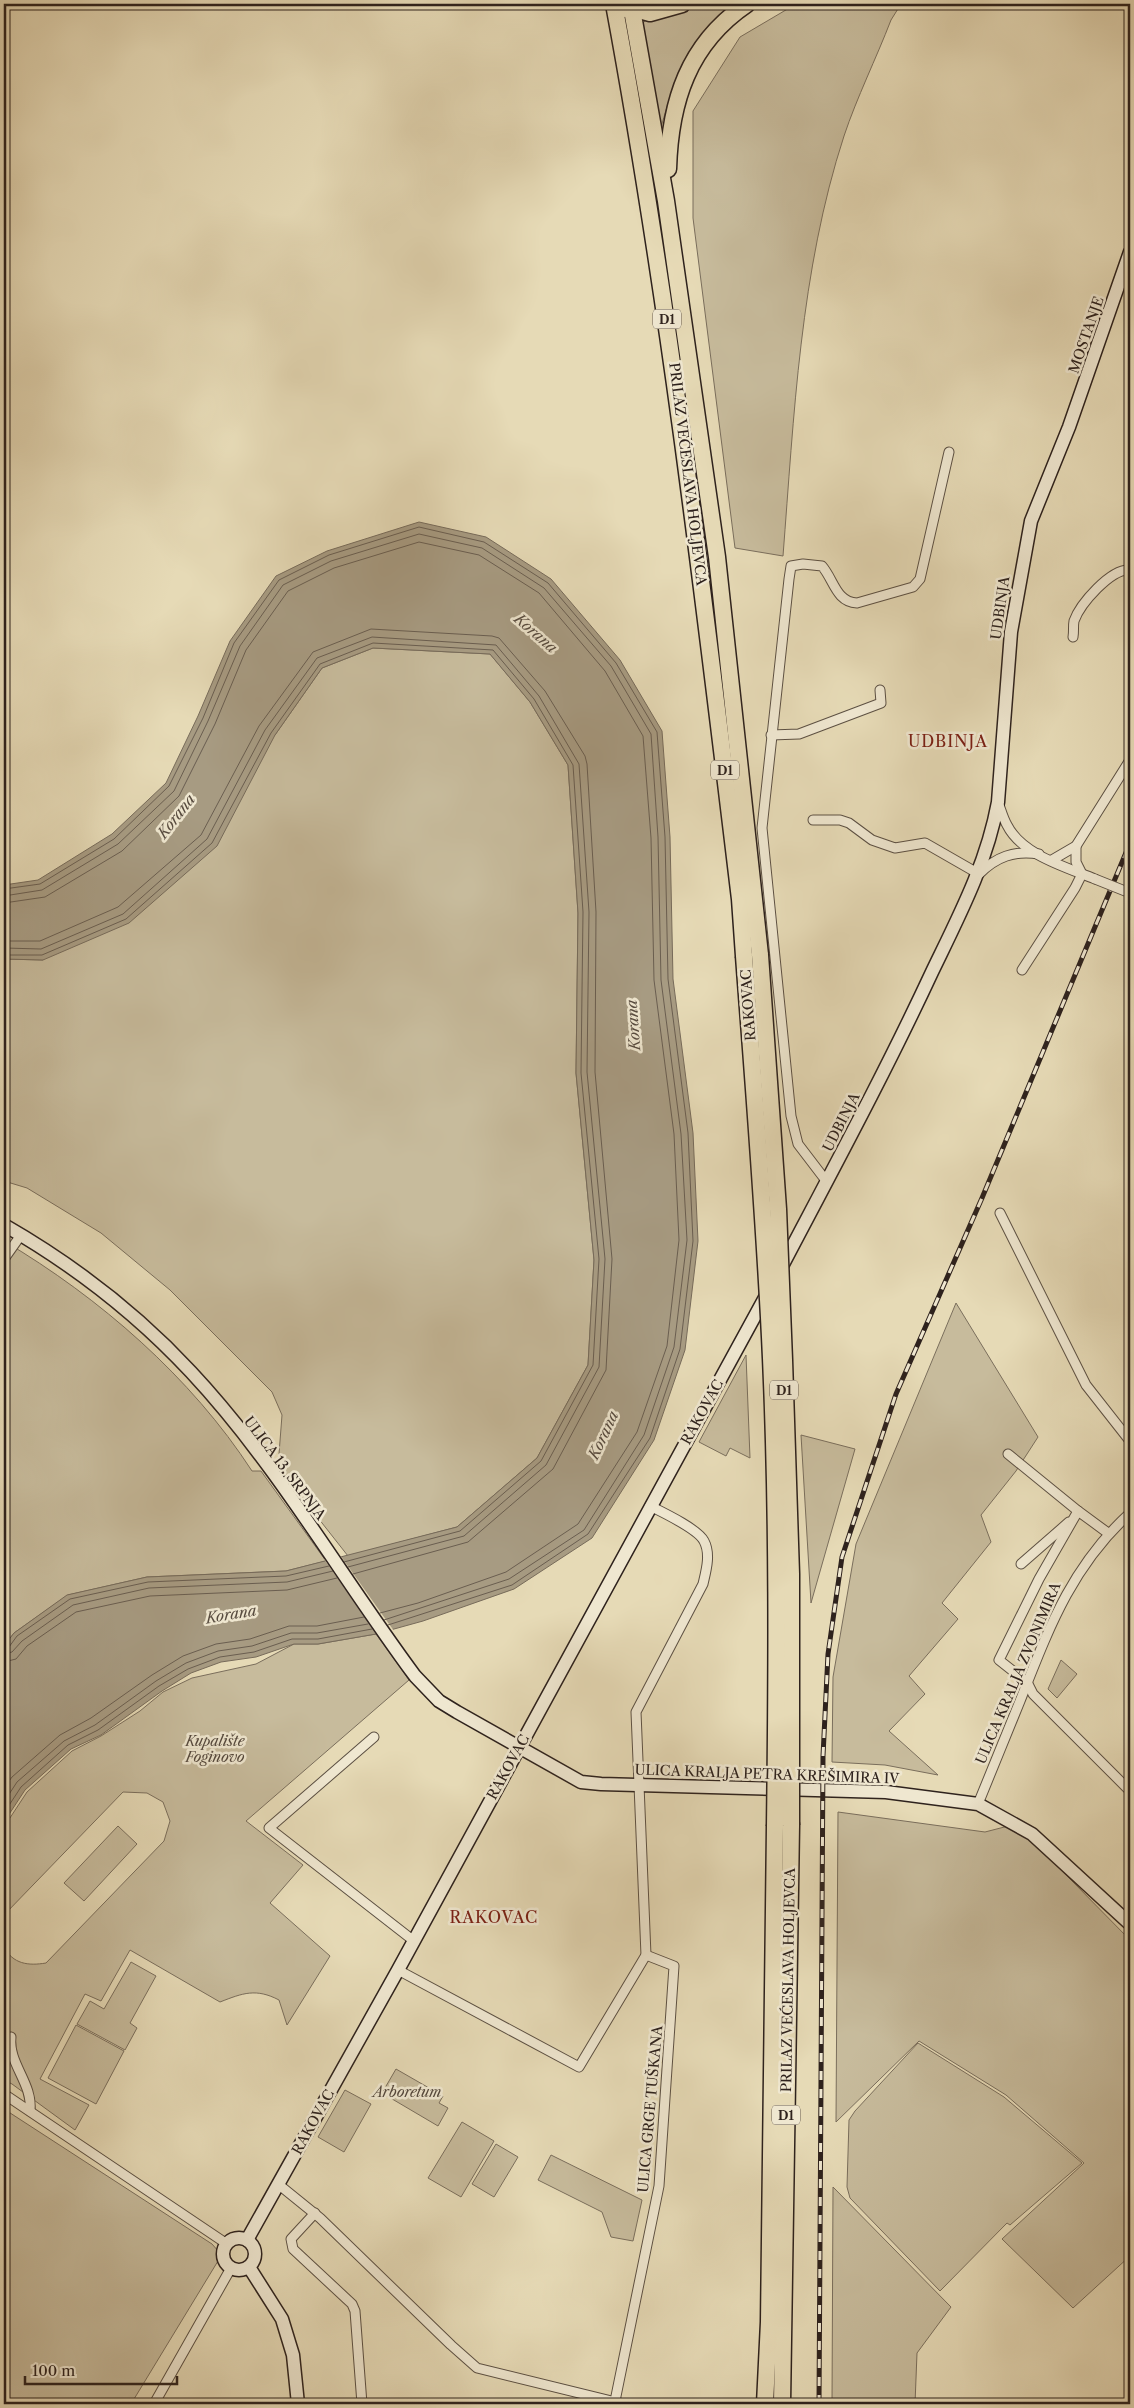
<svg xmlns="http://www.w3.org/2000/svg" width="1134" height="2408" viewBox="0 0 1134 2408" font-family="'Libre Caslon Text',serif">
  <rect width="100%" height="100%" fill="#e6dab6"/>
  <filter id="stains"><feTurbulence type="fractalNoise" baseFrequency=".004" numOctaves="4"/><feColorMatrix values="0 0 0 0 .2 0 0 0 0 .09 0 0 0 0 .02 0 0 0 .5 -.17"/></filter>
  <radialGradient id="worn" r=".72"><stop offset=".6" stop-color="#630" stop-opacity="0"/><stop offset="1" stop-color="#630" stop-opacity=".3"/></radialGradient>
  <!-- green -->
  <g fill="#c7bb9c" stroke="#7a6e5c">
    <path d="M 705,4 L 735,4 C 721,19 703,35 691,52 C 675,75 669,101 661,127 L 641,26 L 647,18 Z"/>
    <path d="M 796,4 L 901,4 L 891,20 C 876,59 857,97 844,136 C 800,271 794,416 783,556 L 735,548 L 693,218 L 693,111 L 740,37 Z"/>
    <path d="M 373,648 L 490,654 L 530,702 L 568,765 L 578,913 L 576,1073 L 594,1260 L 588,1365 L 537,1458 L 457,1527 L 348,1556 L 278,1467 L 282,1415 L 272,1392 L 170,1290 L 101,1233 L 27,1188 L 4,1181 L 4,959 L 43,960 L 275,735 L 322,668 Z"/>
    <path d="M 4,1241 C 100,1298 191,1377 252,1471 L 261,1471 L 326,1561 L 286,1571 L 147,1577 L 68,1595 L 14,1633 L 4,1646 Z"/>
    <path d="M 956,1303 L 1038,1437 L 1016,1471 L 981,1515 L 991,1542 L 942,1603 L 958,1619 L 909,1676 L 925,1694 L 889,1731 L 938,1775 L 885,1765 L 832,1762 L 833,1677 L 856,1544 Z"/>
    <path d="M 746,1355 L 750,1458 L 730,1448 L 726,1456 L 699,1442 Z"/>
    <path d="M 801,1435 L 855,1449 L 811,1603 Z"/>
    <path d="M 376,1634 L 409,1680 L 246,1821 L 303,1865 L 270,1903 L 330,1956 L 287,2025 L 279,2000 C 256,1988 243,1993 220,2002 L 130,1950 L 101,2001 L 85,1994 L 40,2079 L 89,2105 L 75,2130 L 12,2084 L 4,2080 L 4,1947 C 13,1964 28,1966 46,1963 L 164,1841 L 170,1821 L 163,1802 L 147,1793 L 123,1792 L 4,1915 L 4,1827 L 27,1792 L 72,1751 L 101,1736 L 140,1711 L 163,1692 L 192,1678 L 256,1664 L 294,1644 L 318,1644 Z"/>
    <path d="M 1061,1660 L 1077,1674 L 1057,1698 L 1048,1689 Z"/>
    <path d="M 838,1812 L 985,1832 L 1016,1824 L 1130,1940 L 1130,2256 L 1073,2308 L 1002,2239 L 1084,2163 L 1006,2095 L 919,2041 L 836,2122 Z"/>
    <path d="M 118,1826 L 137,1844 L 84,1901 L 64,1883 Z"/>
    <path d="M 131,1962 L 156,1976 L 130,2023 L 137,2028 L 125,2050 L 77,2024 L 90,2001 L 104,2009 Z"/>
    <path d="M 76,2025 L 124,2051 L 96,2104 L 48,2078 Z"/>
    <path d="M 918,2043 L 1004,2097 L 1082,2163 L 1010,2225 L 1007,2223 L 940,2291 L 850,2198 L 847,2187 L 849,2120 L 855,2111 Z"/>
    <path d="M 396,2069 L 443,2096 L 439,2103 L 448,2108 L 438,2126 L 382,2093 Z"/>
    <path d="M 345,2090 L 371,2104 L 344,2152 L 318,2137 Z"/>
    <path d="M 4,2109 L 212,2244 L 219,2252 L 218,2261 L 131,2404 L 4,2404 Z"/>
    <path d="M 462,2122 L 494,2141 L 461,2197 L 428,2178 Z"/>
    <path d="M 496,2144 L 518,2157 L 494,2197 L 472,2184 Z"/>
    <path d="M 551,2155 L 642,2200 L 633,2241 L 611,2237 L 602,2212 L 538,2180 Z"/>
    <path d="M 833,2187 L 951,2307 L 917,2353 L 915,2404 L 832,2404 Z"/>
  </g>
  <!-- water -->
  <path fill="#a79b82" stroke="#776b5a" d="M 419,522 L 486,537 L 551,579 L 620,660 L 662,731 L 670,837 L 673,979 L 693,1133 L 698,1241 L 685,1350 L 654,1440 L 592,1538 L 514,1589 L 423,1621 L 376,1634 L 318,1644 L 294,1644 L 256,1657 L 221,1662 L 191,1673 L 162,1691 L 101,1735 L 71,1749 L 25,1790 L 4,1822 L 4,1646 L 14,1633 L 67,1595 L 147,1577 L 286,1571 L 457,1527 L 537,1458 L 588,1365 L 594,1260 L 576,1073 L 578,913 L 568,765 L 530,702 L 490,654 L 373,648 L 322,668 L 275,735 L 217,846 L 129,923 L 43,960 L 4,959 L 4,885 L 38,880 L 112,834 L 166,783 L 198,716 L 230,641 L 276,576 L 327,551 Z"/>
  <!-- pier -->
  <path fill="#e6dab6" d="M 340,1555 L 394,1631 L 378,1636 L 324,1559 Z"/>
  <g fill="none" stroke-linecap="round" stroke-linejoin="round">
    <!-- shore -->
    <g stroke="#6a5e50" stroke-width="1">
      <path d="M 4,889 L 40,884 L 114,839 L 169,786 L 203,718 L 234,643 L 279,580 L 329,555 L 419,527 L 484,542 L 548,583 L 616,663 L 657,732 L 665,837 L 668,979 L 688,1133 L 693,1241 L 680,1349 L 650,1438 L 588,1534 L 512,1585 L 388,1625"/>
      <path d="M 4,896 L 42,890 L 118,844 L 174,791 L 208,721 L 240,646 L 283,585 L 331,561 L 419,534 L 482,548 L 544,588 L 611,666 L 651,734 L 658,837 L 661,980 L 681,1134 L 687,1240 L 674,1347 L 644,1435 L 584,1530 L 509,1579 L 384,1620"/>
      <path d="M 4,903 L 45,897 L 122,851 L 179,796 L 215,724 L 246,650 L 288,591 L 334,568 L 419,542 L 479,555 L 539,593 L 605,671 L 643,736 L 651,838 L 654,980 L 674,1134 L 679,1240 L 667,1346 L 637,1432 L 578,1524 L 506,1572 L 418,1603 L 380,1613"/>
      <path d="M 4,941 L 40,941 L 118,907 L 201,835 L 259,726 L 313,652 L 371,629 L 492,636 L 499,638 L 545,691 L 585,756 L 587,764 L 596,912 L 595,1072 L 612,1259 L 606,1370 L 553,1469 L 468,1542 L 353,1574"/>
      <path d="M 4,948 L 41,949 L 123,914 L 207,839 L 265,730 L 317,658 L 372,637 L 496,645 L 539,696 L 579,764 L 589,912 L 587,1072 L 605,1259 L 599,1367 L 546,1465 L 464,1536 L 348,1567"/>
      <path d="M 4,955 L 42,955 L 126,919 L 212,843 L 271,733 L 320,664 L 373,643 L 493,650 L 534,699 L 573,765 L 583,912 L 581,1073 L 599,1259 L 593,1365 L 541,1461 L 460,1531 L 344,1562"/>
      <path d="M 4,1648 L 9,1647 L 17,1636 L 70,1599 L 148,1582 L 286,1576 L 329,1566"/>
      <path d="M 4,1654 L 12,1652 L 22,1641 L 73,1605 L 149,1588 L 287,1582 L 333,1571"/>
      <path d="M 4,1662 L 16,1659 L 27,1646 L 76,1612 L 150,1596 L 287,1590 L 337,1578"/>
      <path d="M 4,1788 L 12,1777 L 60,1735 L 91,1718 L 152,1675 L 183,1656 L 216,1644 L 250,1639 L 289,1626 L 317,1626 L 364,1617"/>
      <path d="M 4,1802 L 17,1782 L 64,1741 L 95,1725 L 156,1681 L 186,1663 L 218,1651 L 252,1646 L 291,1633 L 317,1633 L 368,1624"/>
      <path d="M 4,1813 L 21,1787 L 68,1745 L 98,1730 L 159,1686 L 188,1669 L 220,1657 L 254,1652 L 292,1639 L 318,1639 L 372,1629"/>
    </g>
    <!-- street casing -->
    <g stroke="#5c5043" stroke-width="11">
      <g id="street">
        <path d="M 1073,637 C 1074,632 1073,626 1074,621 C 1080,604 1111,568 1130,570"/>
        <path d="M 771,735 L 799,734 L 881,703 L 880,690"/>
        <path d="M 998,802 C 1001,810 1003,818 1007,825 C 1022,855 1066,867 1095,879"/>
        <path d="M 813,820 L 840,820 L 849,823 L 872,840 L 895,848 L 925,843 L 979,874 C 996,857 1014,850 1039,854"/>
        <path d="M 1052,860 L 1076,846 L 1130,760"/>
        <path d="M 1022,970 L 1075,888 L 1082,874 L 1076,862 L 1076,846"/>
        <path d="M 827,1182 L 798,1144 L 791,1116 L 762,828 L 789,579 L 791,566 L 803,564 L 822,566 C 834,580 836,602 857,603 L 913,587 L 920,579 L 949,452"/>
        <path d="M 1000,1213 L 1086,1385 L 1130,1441"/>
        <path d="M 4,1259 L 21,1235"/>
        <path d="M 1008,1454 L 1078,1511"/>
        <path d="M 1108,1533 L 1078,1511 L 1039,1579 L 999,1660 L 1027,1682 L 1033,1694 L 1130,1791"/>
        <path d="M 1021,1564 L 1069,1522"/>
        <path d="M 374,1737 L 269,1828 L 414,1941"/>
        <path d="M 978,1804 C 992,1769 1006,1736 1020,1701 C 1049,1628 1071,1567 1130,1513"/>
        <path d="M 398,1970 L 579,2067 L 646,1955 L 636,1712 L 703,1584 C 706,1571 711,1554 704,1541 C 698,1529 662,1512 650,1506"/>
        <path d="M 11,2037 C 8,2064 33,2083 30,2111"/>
        <path d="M 4,2094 L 227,2244"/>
        <path d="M 278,2184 L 320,2218 L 451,2345 L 477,2368 L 624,2404"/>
        <path d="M 315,2213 L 291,2239 L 293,2249 L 352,2304 L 355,2311 L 362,2404"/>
        <path d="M 615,2401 L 659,2186 L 674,1966 L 646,1955"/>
        <path d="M 154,2404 L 231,2268"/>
      </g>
    </g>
    <!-- secondary casing -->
    <g stroke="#2e221d" stroke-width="15">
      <g id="secondary">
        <path d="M 4,1225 C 72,1264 137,1314 191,1372 C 277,1464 340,1575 415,1676 L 439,1701 L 457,1712 L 581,1782 L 601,1784 L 886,1792 L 978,1804 L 1032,1834 L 1130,1924"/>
        <path d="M 780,1270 C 832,1171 885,1073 932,972 C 959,916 987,863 998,802 L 1011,632 L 1031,521 L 1069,427 L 1130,252"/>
        <circle cx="239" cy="2254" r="16"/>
        <path d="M 247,2240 L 398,1970 L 768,1292"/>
        <path d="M 249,2267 L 282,2319 L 293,2355 L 298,2404"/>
      </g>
    </g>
    <!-- highway casing -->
    <g stroke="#2e221d" stroke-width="19">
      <g id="highway">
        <path d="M 614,4 C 669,301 704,600 740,899 L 744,956"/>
        <path d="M 631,4 L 666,201 L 717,557 L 760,955"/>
        <path d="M 623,9 L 632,8 L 650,13 L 682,4"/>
        <path d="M 668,169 C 670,102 688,44 747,4"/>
        <path d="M 765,2404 L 769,2322 L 775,1826"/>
        <path d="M 782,2404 L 791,1825"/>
      </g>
    </g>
    <!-- street -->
    <use href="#street" stroke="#efe7d0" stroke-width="9"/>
    <!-- secondary -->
    <use href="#secondary" stroke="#efe7d0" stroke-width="12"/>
    <!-- highway -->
    <use href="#highway" stroke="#e6dab6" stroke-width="16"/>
    <!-- rail casing -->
    <g stroke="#2e221d" stroke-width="5">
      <path id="rail" d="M 819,2404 L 823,1756 L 828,1654 L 842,1557 L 896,1394 L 982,1198 L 1130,843"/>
    </g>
    <!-- rail -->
    <use href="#rail" stroke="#efe7d0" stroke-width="3" stroke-dasharray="9" stroke-linecap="butt"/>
    <!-- street-bridge casing -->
    <g stroke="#5c5043" stroke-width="11" stroke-linecap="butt">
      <path id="street-bridge" d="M 1095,879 L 1130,893"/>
    </g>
    <!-- highway-bridge casing -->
    <g stroke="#2e221d" stroke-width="19" stroke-linecap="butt">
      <g id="highway-bridge">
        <path d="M 760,955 L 778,1209 L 784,1360 L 791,1574 L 791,1825"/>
        <path d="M 744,956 C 754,1090 765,1223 771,1358 C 778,1514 777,1670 775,1826"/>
      </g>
    </g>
    <!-- street-bridge -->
    <use href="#street-bridge" stroke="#efe7d0" stroke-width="9"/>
    <!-- highway-bridge -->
    <use href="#highway-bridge" stroke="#e6dab6" stroke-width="16"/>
  </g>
  <g text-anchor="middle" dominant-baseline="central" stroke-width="5" stroke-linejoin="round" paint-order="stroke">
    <!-- shield labels -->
    <g fill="#efe7d0" stroke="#685d53" stroke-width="1">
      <rect x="653" y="309.5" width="28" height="19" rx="4"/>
      <rect x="711" y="760.5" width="28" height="19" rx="4"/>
      <rect x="770" y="1380.5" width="28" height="19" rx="4"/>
      <rect x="772" y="2105.5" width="28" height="19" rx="4"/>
    </g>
    <g font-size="12" font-weight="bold" fill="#2e221d">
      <text x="667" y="319">D1</text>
      <text x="725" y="770">D1</text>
      <text x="784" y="1390">D1</text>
      <text x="786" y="2115">D1</text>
    </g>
    <!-- street labels -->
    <g font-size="14" fill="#2e221d" stroke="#efe7d0">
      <text transform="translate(1086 335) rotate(-71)">MOSTANJE</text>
      <text transform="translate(688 474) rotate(83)">PRILAZ VEĆESLAVA HOLJEVCA</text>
      <text transform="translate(1000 608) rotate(-82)">UDBINJA</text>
      <text transform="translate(748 1005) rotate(-94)">RAKOVAC</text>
      <text transform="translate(841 1122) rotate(-63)">UDBINJA</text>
      <text transform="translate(702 1412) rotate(-61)">RAKOVAC</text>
      <text transform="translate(285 1468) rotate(53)">ULICA 13. SRPNJA</text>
      <text transform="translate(1018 1673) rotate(-67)">ULICA KRALJA ZVONIMIRA</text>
      <text transform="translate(508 1767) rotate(-61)">RAKOVAC</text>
      <text transform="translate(767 1774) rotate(2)">ULICA KRALJA PETRA KREŠIMIRA IV</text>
      <text transform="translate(788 1980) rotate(-89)">PRILAZ VEĆESLAVA HOLJEVCA</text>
      <text transform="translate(650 2109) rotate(-85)">ULICA GRGE TUŠKANA</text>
      <text transform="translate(313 2122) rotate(-61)">RAKOVAC</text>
    </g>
    <!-- park labels -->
    <g font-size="14" font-style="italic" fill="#54483d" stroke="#efe7d0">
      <text x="215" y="1741">Kupalište<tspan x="215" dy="16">Foginovo</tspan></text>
      <text x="407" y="2092">Arboretum</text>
    </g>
    <!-- water labels -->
    <g font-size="15" font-style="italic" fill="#584c40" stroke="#efe7d0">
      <text transform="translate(536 633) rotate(41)">Korana</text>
      <text transform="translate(176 816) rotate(-52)">Korana</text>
      <text transform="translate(633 1025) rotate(-94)">Korana</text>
      <text transform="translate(603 1435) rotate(-65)">Korana</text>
      <text transform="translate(231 1614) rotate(-9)">Korana</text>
    </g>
    <!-- quarter labels -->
    <g font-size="16" letter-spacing="1" fill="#7a1f14" stroke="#efe7d0">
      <text x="948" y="741">UDBINJA</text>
      <text x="494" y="1917">RAKOVAC</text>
    </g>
  </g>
  <!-- margin -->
  <rect width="1134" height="2408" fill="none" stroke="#e6dab6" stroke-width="20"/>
  <rect x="5" y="5" width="1124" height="2398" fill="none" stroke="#2e221d" stroke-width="2.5"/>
  <rect x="10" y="10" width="1114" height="2388" fill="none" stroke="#2e221d"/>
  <!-- scale -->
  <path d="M25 2376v8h152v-8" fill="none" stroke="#2e221d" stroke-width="2.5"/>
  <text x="32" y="2376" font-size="15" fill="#2e221d" stroke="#efe7d0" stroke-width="4" paint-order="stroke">100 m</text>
  <rect width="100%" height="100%" filter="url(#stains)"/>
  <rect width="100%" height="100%" fill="url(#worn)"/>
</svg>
